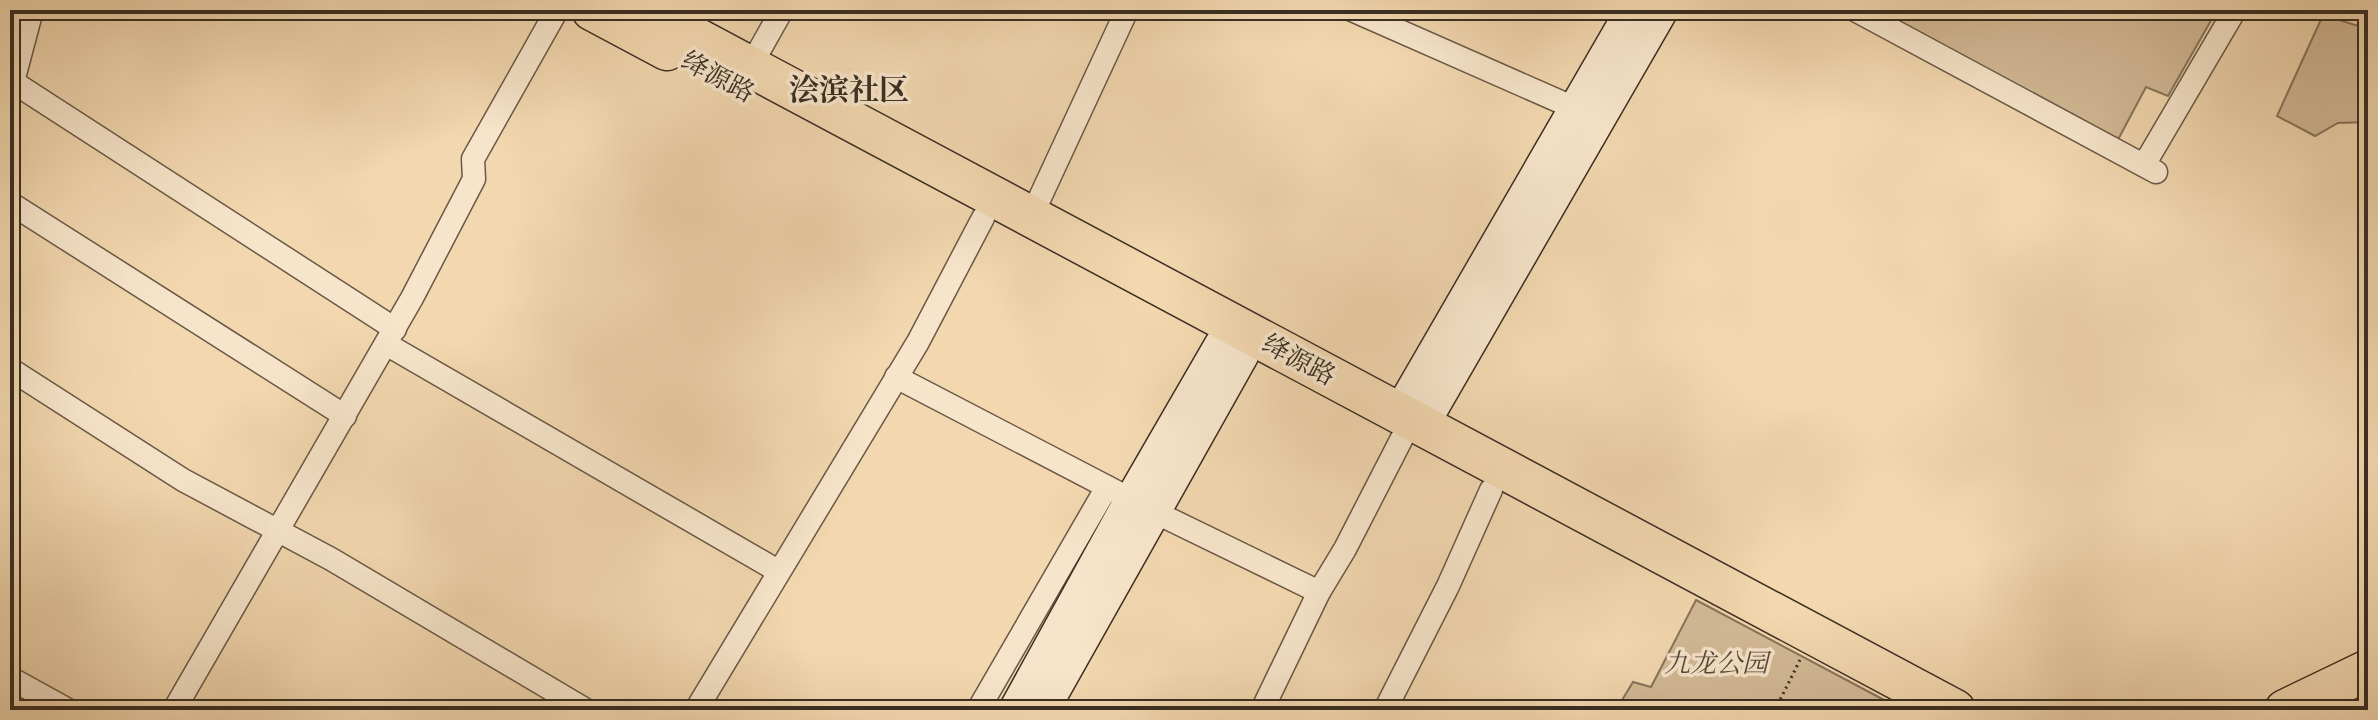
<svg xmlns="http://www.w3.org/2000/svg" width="2378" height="720" viewBox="0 0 2378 720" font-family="'IM FELL French Canon','Noto Serif SC',serif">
  <rect width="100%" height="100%" fill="#f2d7af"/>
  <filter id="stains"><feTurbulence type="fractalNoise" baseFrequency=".0025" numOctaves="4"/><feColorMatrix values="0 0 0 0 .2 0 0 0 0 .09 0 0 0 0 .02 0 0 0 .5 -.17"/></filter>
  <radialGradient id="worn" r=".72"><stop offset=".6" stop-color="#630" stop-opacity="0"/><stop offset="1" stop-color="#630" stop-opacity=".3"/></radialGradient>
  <!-- green -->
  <g fill="#d3ba97" stroke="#86745c" stroke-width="2">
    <path d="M 1877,10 L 2217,10 L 2168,96 L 2146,87 L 2113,149 Z"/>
    <path d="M 2323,15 L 2368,29 L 2368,122 L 2338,123 L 2315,136 L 2277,116 Z"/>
    <path d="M 1696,600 L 1903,710 L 1616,710 L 1633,682 L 1651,687 Z"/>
  </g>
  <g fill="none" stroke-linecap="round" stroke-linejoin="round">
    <!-- street casing -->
    <g stroke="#685845" stroke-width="25">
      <g id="street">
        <path d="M 1352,10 L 1588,114"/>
        <path d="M 1855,10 L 2156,172"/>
        <path d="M 750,67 L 782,10"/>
        <path d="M 13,82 L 395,329"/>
        <path d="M 10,93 L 32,10"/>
        <path d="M 2144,165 L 2235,10"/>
        <path d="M 10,203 L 345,416"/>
        <path d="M 1031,217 L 1127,10"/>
        <path d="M 386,344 L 778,571"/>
        <path d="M 10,369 L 183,480 L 331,559 L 586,710"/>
        <path d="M 896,377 L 1163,516 L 1319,592"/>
        <path d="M 10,678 L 68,710"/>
        <path d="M 174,710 L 412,298 L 474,179 L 473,159 L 557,10"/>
        <path d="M 696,710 L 918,342 L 983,218"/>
        <path d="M 978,710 L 1107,487"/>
        <path d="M 1262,710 L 1319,592 L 1345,549 L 1401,440"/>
        <path d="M 1385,710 L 1448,586 L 1491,490"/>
      </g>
    </g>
    <!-- secondary casing -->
    <g stroke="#3a2e22" stroke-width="33">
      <g id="secondary">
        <path d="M 1398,413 L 1631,10"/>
        <path d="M 1423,426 L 1663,10"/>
        <path d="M 1014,710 L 1128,503 L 1220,344"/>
        <path d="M 1044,710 L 1243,356"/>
      </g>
    </g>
    <!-- highway casing -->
    <g stroke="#3a2e22" stroke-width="43">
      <g id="highway">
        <path d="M 592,10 L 667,50"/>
        <path d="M 644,10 L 1955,710"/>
        <path d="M 2285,710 L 2368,670"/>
      </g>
    </g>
    <!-- path -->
    <path stroke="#3a2e22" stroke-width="3" stroke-dasharray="2 4" stroke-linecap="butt" d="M 1775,710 L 1800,660"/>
    <!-- street -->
    <use href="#street" stroke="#f7e5cb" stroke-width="22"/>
    <!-- secondary -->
    <use href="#secondary" stroke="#f7e5cb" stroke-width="30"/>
    <!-- highway -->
    <use href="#highway" stroke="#f2d7af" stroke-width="40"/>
  </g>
  <g text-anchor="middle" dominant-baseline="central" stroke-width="7" stroke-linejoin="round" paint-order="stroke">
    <!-- street labels -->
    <g font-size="26" fill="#3a2e22" stroke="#f7e5cb">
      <text transform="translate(718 77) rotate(28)">绛源路</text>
      <text transform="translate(1299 360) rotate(28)">绛源路</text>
    </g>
    <!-- park labels -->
    <g font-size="26" font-style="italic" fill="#594a39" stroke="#f7e5cb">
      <text x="1716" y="663">九龙公园</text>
    </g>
    <!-- quarter labels -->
    <g font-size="30" font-weight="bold" fill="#3a2e22" stroke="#f7e5cb">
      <text x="849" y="90">浍滨社区</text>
    </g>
  </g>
  <!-- margin -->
  <rect width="2378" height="720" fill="none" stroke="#f2d7af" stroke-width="40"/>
  <rect x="12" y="12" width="2354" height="696" fill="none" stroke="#3a2e22" stroke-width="4"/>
  <rect x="20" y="20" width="2338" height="680" fill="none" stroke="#3a2e22" stroke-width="2"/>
  <rect width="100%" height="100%" filter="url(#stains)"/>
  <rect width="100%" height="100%" fill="url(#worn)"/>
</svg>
